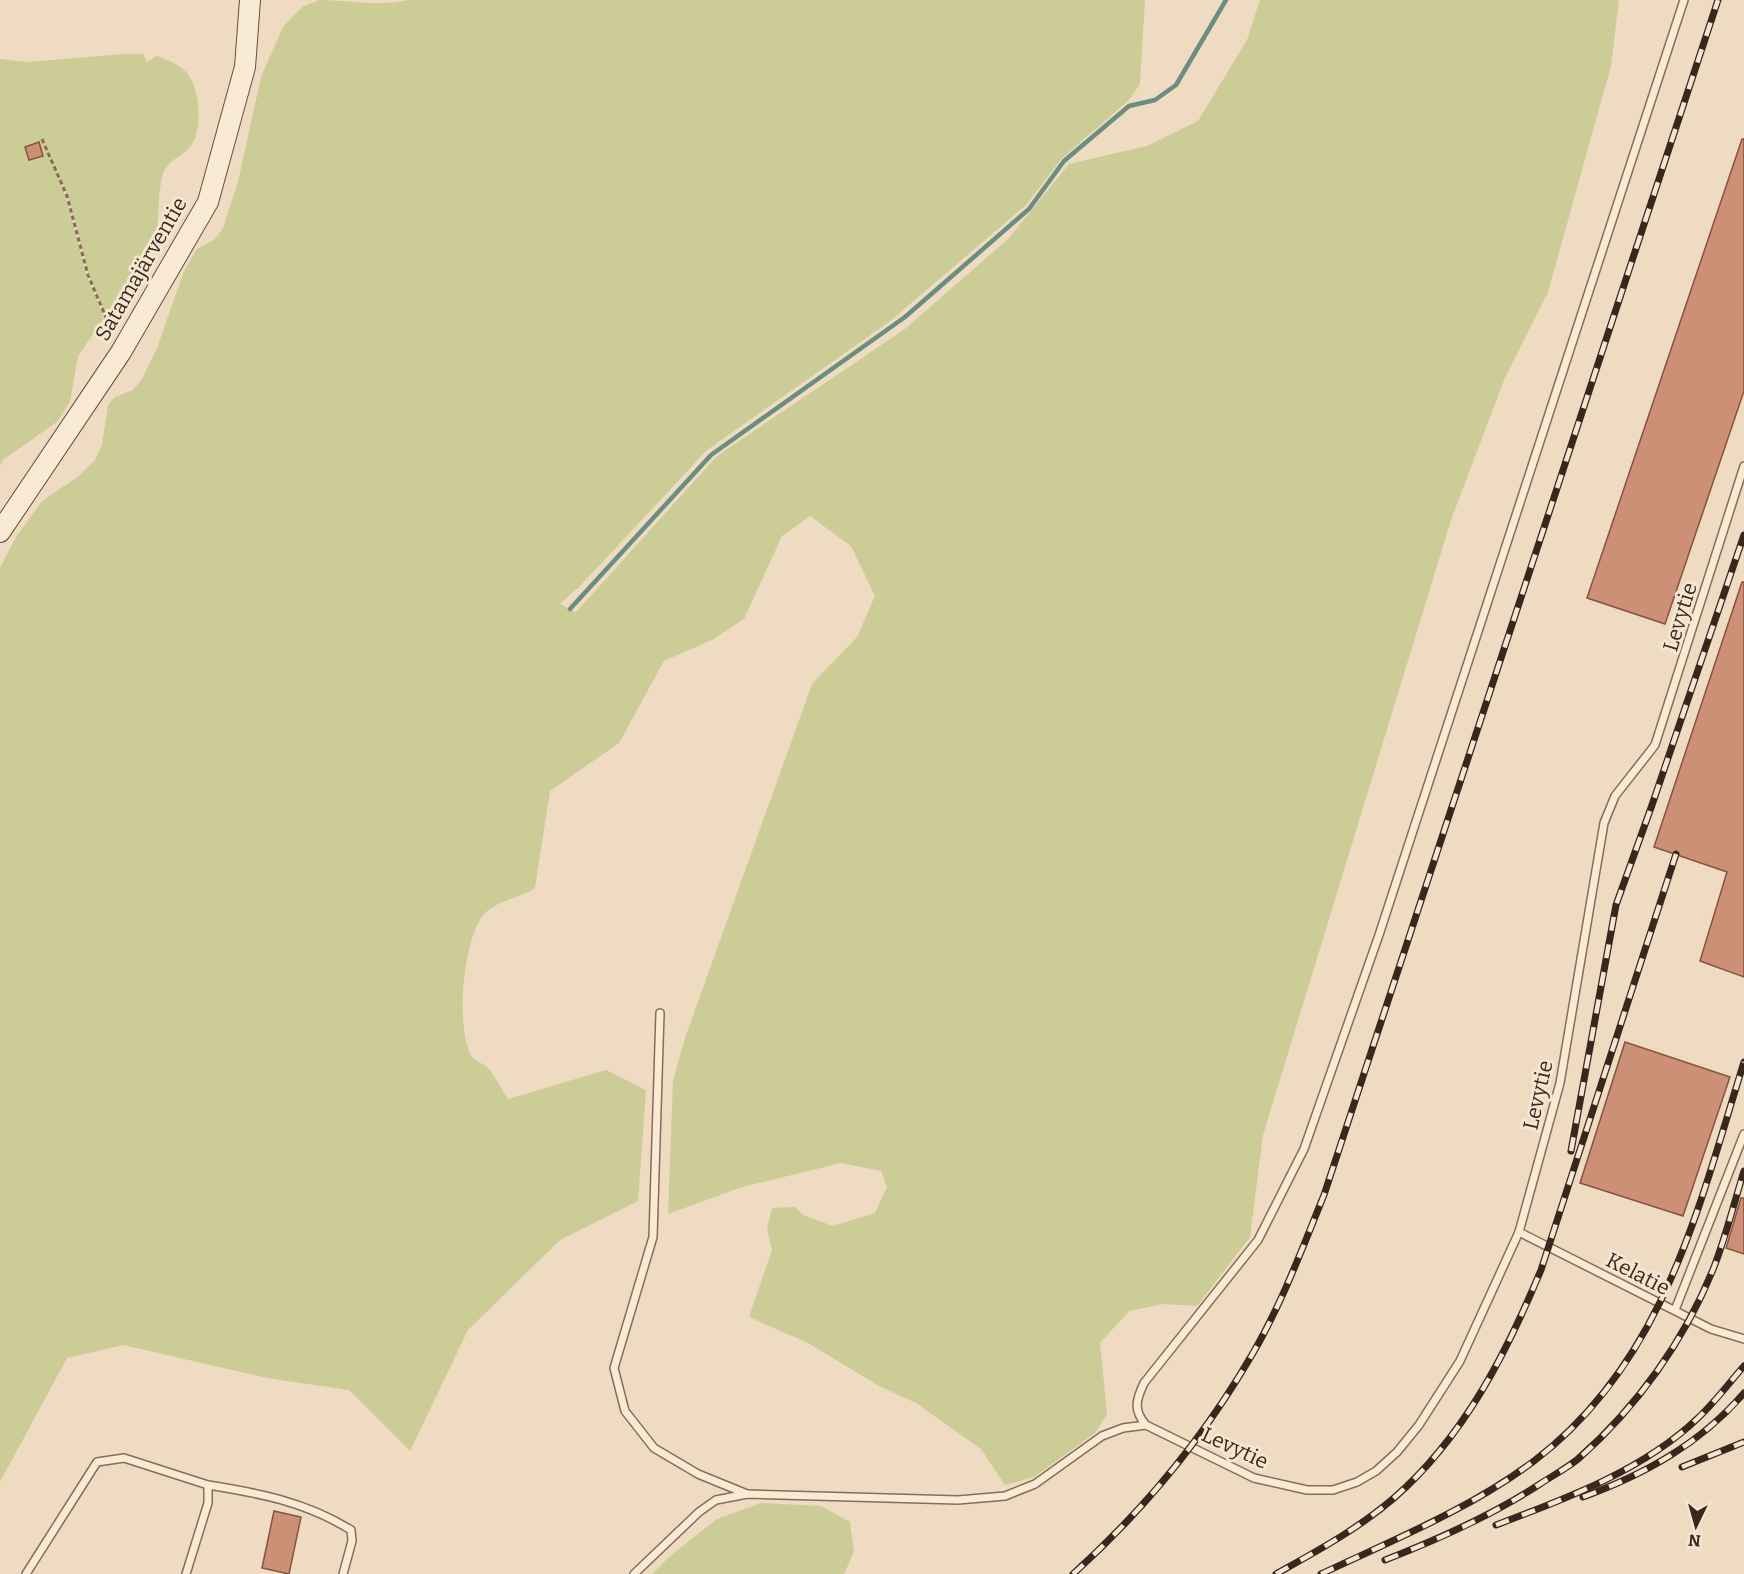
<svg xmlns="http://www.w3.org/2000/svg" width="1744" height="1574" viewBox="0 0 1744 1574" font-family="Bitter,serif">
  <rect width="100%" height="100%" fill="#eedbc2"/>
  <!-- green -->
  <g fill="#cccc96">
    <path d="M 319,0 C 345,0 384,7 407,0 L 1145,0 L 1140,84 L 1128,101 L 1062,158 L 1026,205 L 889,322 L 707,450 L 581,585 L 560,604 L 576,612 L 717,456 L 905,329 L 1008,239 L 1069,164 L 1147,146 L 1198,121 L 1247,40 L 1260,0 L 1619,0 L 1611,66 L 1548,292 L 1504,380 L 1451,520 L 1263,1135 L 1250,1237 L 1197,1306 L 1164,1304 L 1129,1311 L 1100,1343 L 1107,1414 L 1095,1433 L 1034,1477 L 1005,1485 L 981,1449 L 916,1403 L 879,1386 L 808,1343 L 749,1317 L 772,1250 L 767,1229 L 772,1208 L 795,1207 L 803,1215 L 833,1226 L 875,1213 L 887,1187 L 881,1171 L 841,1163 L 742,1187 L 668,1214 L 673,1081 L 685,1038 L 812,684 L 857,637 L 875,596 L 851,546 L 810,516 L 782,536 L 744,619 L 712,640 L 664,661 L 619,743 L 550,791 L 535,888 C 520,898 500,900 486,912 C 463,933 454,1033 473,1058 C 477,1062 484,1064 488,1068 C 496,1077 502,1090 508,1099 L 606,1070 L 646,1090 L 638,1201 L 560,1240 L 468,1330 L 410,1451 L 349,1390 L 267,1378 L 123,1345 L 67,1358 L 0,1482 L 0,568 L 16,537 L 42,501 L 79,476 L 95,460 L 102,445 L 108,405 L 115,397 L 133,390 L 142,379 L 157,348 L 184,271 L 197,249 L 215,239 L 223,228 L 238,182 L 261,77 L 283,27 L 302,7 Z"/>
    <path d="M 124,54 L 143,54 L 147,62 L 157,56 C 167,60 177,63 185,71 C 200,85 203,127 192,144 C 183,158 166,159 162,177 C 158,195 159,214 157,232 C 151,267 129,291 106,316 L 89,276 L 68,196 L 56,173 L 66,197 L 87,276 L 104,318 L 78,356 L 70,401 L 58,421 L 3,460 L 0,466 L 0,59 L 27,62 Z"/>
    <path d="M 761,1503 L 821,1506 L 850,1522 L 854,1552 L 844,1574 L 652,1574 L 669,1557 L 717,1519 Z"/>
  </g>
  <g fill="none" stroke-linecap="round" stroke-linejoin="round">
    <!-- stream -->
    <path stroke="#6b8e81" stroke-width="4.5" d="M 570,609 L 711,455 L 905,317 L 1029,209 L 1064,161 L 1129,106 L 1155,100 L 1176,85 L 1226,0"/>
  </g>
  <!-- building -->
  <g fill="#cc9077" stroke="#87523f" stroke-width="1.5">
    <path d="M 1742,139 L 1744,139 L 1744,391 L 1665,624 L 1587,598 Z"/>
    <path d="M 39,142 L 43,156 L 29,160 L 25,147 Z"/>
    <path d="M 1742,582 L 1744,582 L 1744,977 L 1700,961 L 1727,872 L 1654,847 Z"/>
    <path d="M 1625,1042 L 1730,1077 L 1683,1216 L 1580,1183 Z"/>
    <path d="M 1741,1198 L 1744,1198 L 1744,1254 L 1726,1248 Z"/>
    <path d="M 274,1511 L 301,1517 L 289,1574 L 262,1568 Z"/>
  </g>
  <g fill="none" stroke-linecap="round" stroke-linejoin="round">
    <!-- lane casing -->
    <g stroke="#886c59" stroke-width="10">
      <g id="lane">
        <path d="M 1684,0 L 1379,935 L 1304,1149 L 1258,1240 L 1144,1383 C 1136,1400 1133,1410 1146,1425 L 1254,1478 L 1307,1490 L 1333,1490 L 1357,1482 L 1376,1471 L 1397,1452 L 1419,1425 L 1460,1361 L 1519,1232 L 1560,1083 L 1604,823 L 1615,796 L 1655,745 L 1744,466"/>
        <path d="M 660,1013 L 653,1237 L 614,1368 L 625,1411 L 654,1448 L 698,1474 L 747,1494"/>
        <path d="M 1519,1232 L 1711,1329 L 1744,1339"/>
        <path d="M 1675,1310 L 1744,1134"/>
        <path d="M 208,1485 C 259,1493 306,1502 351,1530 L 352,1541 L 343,1574"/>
        <path d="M 26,1574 L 97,1462 L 124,1458 L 208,1485 L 208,1503 L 186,1574"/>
        <path d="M 634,1574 L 699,1512 L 716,1500 L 747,1494 L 958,1500 L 1005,1496 L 1035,1484 L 1102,1436 L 1123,1428 L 1146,1425"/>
      </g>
    </g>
    <!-- secondary casing -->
    <g stroke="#694d3c" stroke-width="22">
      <path id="secondary" d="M 0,532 L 121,352 L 208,202 L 245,67 L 250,0"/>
    </g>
    <!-- path -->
    <path stroke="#886c59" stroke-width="3" stroke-dasharray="4.5 3" stroke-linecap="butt" d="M 42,139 L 67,196 L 88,275 L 112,332"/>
    <!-- lane -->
    <use href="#lane" stroke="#f9ead5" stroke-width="7"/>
    <!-- secondary -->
    <use href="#secondary" stroke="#f9ead5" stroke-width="20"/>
    <!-- rail casing -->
    <g stroke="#37271d" stroke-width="7">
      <g id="rail">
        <path d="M 1571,1151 L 1616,905 L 1652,805 L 1744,535"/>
        <path d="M 1682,1467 L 1744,1442"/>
        <path d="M 1583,1497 C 1645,1474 1700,1444 1744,1393"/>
        <path d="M 1496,1525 C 1565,1499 1644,1470 1698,1418 C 1715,1402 1729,1383 1744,1366"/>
        <path d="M 1385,1560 C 1439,1539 1491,1516 1540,1484 C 1552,1476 1567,1468 1578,1459 C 1637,1407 1685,1340 1714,1267 C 1726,1236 1734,1203 1744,1171"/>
        <path d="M 1073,1574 C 1144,1510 1205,1436 1253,1353 C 1282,1303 1302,1249 1324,1195 L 1718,0"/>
        <path d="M 1276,1574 C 1317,1551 1358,1529 1394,1498 C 1464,1437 1506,1354 1541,1270 L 1676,854"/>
        <path d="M 1321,1574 C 1393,1540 1470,1509 1534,1461 C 1664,1362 1698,1209 1744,1062"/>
      </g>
    </g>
    <!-- rail -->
    <use href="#rail" stroke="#f5e6d1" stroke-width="4.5" stroke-dasharray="14" stroke-linecap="butt"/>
  </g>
  <g text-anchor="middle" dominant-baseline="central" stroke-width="6" stroke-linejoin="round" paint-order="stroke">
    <!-- street labels -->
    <g font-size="21" fill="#37271d" stroke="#f5e6d1">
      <text transform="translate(141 269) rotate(-60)">Satamajärventie</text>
      <text transform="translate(1680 617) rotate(-73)">Levytie</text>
      <text transform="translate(1538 1095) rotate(-77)">Levytie</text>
      <text transform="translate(1638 1274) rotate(27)">Kelatie</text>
      <text transform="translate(1235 1448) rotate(25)">Levytie</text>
    </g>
  </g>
  <!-- north arrow -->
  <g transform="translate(1696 1526) rotate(185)" stroke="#f5e6d1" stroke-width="4.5" paint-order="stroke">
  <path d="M0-4.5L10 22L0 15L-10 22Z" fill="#37271d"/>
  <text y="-9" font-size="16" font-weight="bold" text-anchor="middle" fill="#37271d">N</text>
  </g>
</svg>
